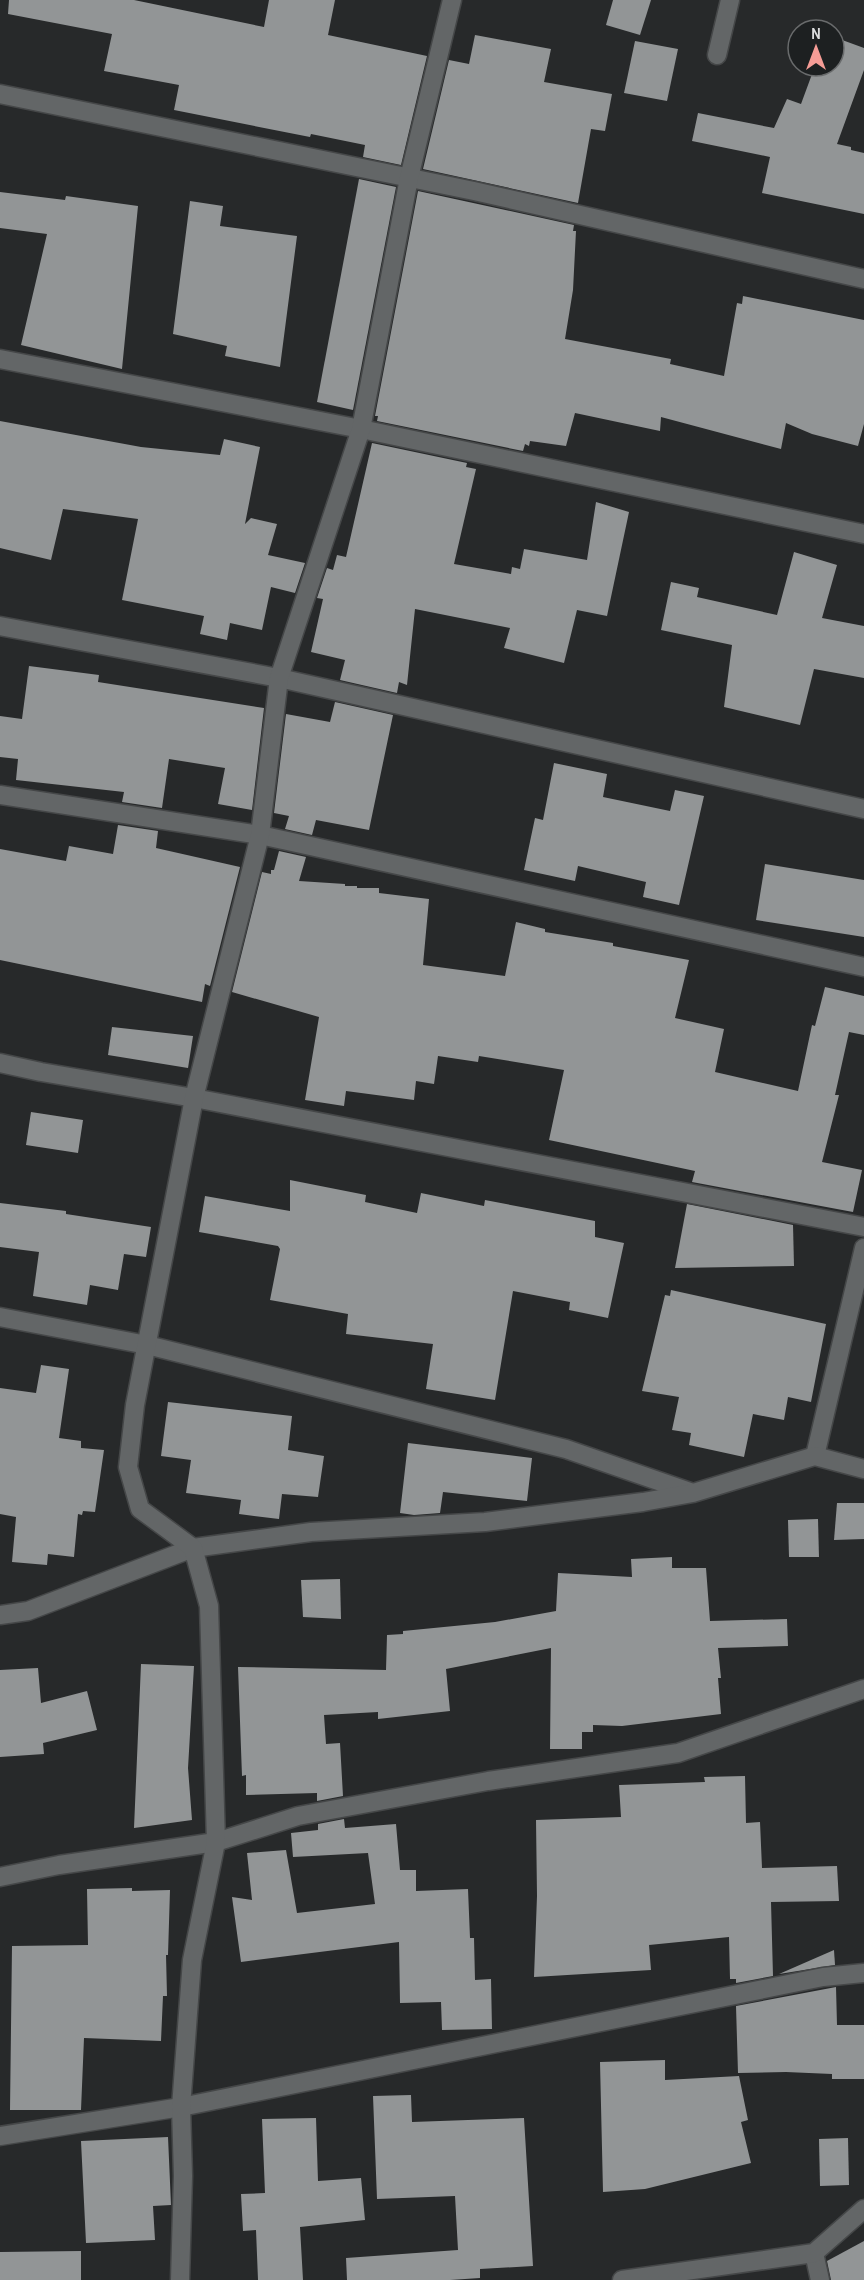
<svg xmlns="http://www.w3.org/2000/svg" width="864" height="2280" viewBox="0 0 864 2280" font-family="'Archivo Narrow',sans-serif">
  <rect width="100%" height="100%" fill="#27292a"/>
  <!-- building -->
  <g fill="#929596">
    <path d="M 9,0 L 134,0 L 264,27 L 269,0 L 335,0 L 328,35 L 427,56 L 401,165 L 363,157 L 365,145 L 311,134 L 310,137 L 174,110 L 179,85 L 104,71 L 112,34 L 8,14 Z"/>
    <path d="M 613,0 L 651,0 L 640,35 L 606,25 Z"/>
    <path d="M 475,35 L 551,49 L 544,82 L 612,94 L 605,131 L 591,129 L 578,203 L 423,169 L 449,60 L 469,64 Z"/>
    <path d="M 834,37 L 864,48 L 864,70 L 837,144 L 851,147 L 851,150 L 864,153 L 864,214 L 762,193 L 770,157 L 692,141 L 698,113 L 774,128 L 787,99 L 801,104 L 815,66 L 834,66 Z"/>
    <path d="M 635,41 L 678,49 L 667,101 L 624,93 Z"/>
    <path d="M 359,179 L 396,187 L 353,410 L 317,402 Z"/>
    <path d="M 418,191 L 574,225 L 573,231 L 576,231 L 573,290 L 565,339 L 671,359 L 670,364 L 724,376 L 737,303 L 742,304 L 743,296 L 864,320 L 864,424 L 858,446 L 812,434 L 786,423 L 781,449 L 661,417 L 660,431 L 575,413 L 566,446 L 530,441 L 529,446 L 525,444 L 523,451 L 377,421 L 378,416 L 375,416 Z"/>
    <path d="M 0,192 L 65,200 L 66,196 L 138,206 L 122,369 L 21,345 L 47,234 L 0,228 Z"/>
    <path d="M 190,201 L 223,206 L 220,226 L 297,236 L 280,367 L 225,356 L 227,346 L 173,334 Z"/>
    <path d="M 0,421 L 141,447 L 220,455 L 224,439 L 260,447 L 245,524 L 251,518 L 277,524 L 268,555 L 305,563 L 295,593 L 271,587 L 262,630 L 230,623 L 227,640 L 200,634 L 204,616 L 122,600 L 138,519 L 63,509 L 51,560 L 0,548 Z"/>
    <path d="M 372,443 L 467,463 L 466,467 L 476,469 L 454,564 L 511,574 L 512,567 L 520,569 L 524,549 L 587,560 L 596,502 L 629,512 L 607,616 L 577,610 L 564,663 L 504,648 L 510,628 L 415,609 L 407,685 L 399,682 L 397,693 L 340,680 L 345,660 L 311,652 L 323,599 L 317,598 L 327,568 L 333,570 L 337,555 L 346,557 Z"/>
    <path d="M 794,552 L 837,565 L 822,618 L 864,626 L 864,678 L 814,669 L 800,725 L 724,707 L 732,645 L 661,630 L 671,582 L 699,588 L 697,597 L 777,615 Z"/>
    <path d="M 29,666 L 99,675 L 98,682 L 264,708 L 252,810 L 218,804 L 225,768 L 169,759 L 162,808 L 122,802 L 124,792 L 16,780 L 18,759 L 0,757 L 0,716 L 22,719 Z"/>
    <path d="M 335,702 L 393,715 L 369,830 L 316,820 L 312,835 L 285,829 L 289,816 L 274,813 L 286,714 L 330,722 Z"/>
    <path d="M 554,763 L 607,774 L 603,797 L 670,811 L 675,790 L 704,796 L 679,905 L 643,897 L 646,882 L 578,866 L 575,881 L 524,870 L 535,818 L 543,820 Z"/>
    <path d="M 118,825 L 158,831 L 156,848 L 240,867 L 210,986 L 205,984 L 202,1002 L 0,960 L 0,849 L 66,861 L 69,846 L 113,854 Z"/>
    <path d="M 279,851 L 306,857 L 299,881 L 345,884 L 345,886 L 357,886 L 357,888 L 379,888 L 379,893 L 429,899 L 423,965 L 505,976 L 516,922 L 545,929 L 545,932 L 613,943 L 613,946 L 689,960 L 675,1018 L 724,1029 L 715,1072 L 798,1091 L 812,1025 L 815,1026 L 825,987 L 864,996 L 864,1035 L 849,1032 L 835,1095 L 839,1095 L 822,1162 L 862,1170 L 853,1212 L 692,1182 L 695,1171 L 549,1140 L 564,1070 L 479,1056 L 478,1062 L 438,1056 L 434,1084 L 416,1081 L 414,1100 L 346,1091 L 344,1106 L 305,1100 L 319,1017 L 232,992 L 262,872 L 271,874 L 271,870 L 274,870 Z"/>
    <path d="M 765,864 L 864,880 L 864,937 L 756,920 Z"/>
    <path d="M 112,1027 L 193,1036 L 188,1068 L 108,1055 Z"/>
    <path d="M 31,1112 L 83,1120 L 78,1153 L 26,1145 Z"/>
    <path d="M 290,1180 L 366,1195 L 365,1202 L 417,1213 L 421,1193 L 484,1206 L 485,1200 L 595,1221 L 595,1237 L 624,1243 L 608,1318 L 569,1310 L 570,1302 L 513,1291 L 495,1400 L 426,1389 L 433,1344 L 346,1334 L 348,1314 L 270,1300 L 280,1249 L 278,1246 L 199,1232 L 205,1196 L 290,1211 Z"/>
    <path d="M 0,1203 L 66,1211 L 66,1214 L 151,1227 L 146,1257 L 124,1254 L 118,1290 L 90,1285 L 87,1305 L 33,1296 L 39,1252 L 0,1247 Z"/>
    <path d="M 687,1204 L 793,1225 L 794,1266 L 675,1268 Z"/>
    <path d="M 671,1290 L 826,1324 L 811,1402 L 788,1397 L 784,1420 L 753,1414 L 744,1457 L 689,1445 L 691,1433 L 672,1430 L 679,1397 L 642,1391 L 665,1295 L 670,1296 Z"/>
    <path d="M 41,1365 L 69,1369 L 59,1438 L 81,1441 L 81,1448 L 104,1450 L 95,1512 L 83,1511 L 82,1515 L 78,1514 L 74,1557 L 48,1554 L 47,1565 L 12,1562 L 16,1517 L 0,1514 L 0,1388 L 36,1393 Z"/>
    <path d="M 168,1402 L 292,1416 L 288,1450 L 324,1456 L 318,1497 L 282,1494 L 279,1519 L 239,1514 L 241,1500 L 186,1493 L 191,1460 L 161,1456 Z"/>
    <path d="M 408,1443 L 532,1458 L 527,1501 L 443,1492 L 440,1513 L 414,1515 L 400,1513 Z"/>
    <path d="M 837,1503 L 864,1503 L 864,1539 L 834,1540 Z"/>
    <path d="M 818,1519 L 819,1557 L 789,1557 L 788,1520 Z"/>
    <path d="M 672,1557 L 672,1568 L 706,1568 L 710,1621 L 787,1619 L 788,1646 L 718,1648 L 721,1678 L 718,1678 L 721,1714 L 622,1726 L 593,1725 L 593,1732 L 582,1732 L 582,1749 L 550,1749 L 551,1648 L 446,1669 L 450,1711 L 378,1719 L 378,1712 L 324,1715 L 326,1744 L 340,1743 L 343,1796 L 317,1801 L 317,1793 L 246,1795 L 246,1775 L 242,1776 L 238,1667 L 386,1670 L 387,1635 L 403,1634 L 403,1631 L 495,1622 L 556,1611 L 558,1573 L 632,1577 L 631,1559 Z"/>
    <path d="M 340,1579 L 341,1619 L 303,1617 L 301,1580 Z"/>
    <path d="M 141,1664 L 194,1666 L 188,1768 L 192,1820 L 134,1828 Z"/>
    <path d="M 38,1668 L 41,1703 L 87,1691 L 97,1730 L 43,1743 L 44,1754 L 0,1757 L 0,1670 Z"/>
    <path d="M 745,1776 L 746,1823 L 760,1822 L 762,1868 L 837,1866 L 839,1901 L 771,1902 L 773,1976 L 736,1983 L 736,1979 L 730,1979 L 729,1937 L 649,1945 L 651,1970 L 534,1977 L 537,1896 L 536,1820 L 621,1817 L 619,1785 L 705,1782 L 704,1777 Z"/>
    <path d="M 344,1819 L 345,1828 L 396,1824 L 400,1870 L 416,1870 L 416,1891 L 468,1889 L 470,1938 L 474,1938 L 475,1980 L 491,1979 L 492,2029 L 442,2030 L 441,2002 L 400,2003 L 399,1942 L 241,1962 L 232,1897 L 252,1900 L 247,1853 L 286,1850 L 297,1913 L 375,1904 L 368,1853 L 293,1857 L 291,1833 L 318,1830 L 318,1824 Z"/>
    <path d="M 132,1888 L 132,1891 L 170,1890 L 168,1955 L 166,1955 L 167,1996 L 163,1996 L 161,2041 L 84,2038 L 81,2110 L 10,2110 L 12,1946 L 88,1945 L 87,1889 Z"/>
    <path d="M 834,1950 L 835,1965 L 779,1974 Z"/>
    <path d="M 836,1987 L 837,2025 L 864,2025 L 864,2079 L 832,2079 L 832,2074 L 786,2072 L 738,2073 L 736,2006 Z"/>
    <path d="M 665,2060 L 665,2080 L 739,2076 L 748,2120 L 741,2122 L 751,2163 L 645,2189 L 603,2192 L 600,2062 Z"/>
    <path d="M 411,2095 L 412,2122 L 524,2118 L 533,2266 L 480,2269 L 480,2278 L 450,2280 L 347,2280 L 346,2258 L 458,2250 L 455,2196 L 377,2199 L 373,2096 Z"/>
    <path d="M 316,2118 L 318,2181 L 361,2178 L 365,2220 L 300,2227 L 303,2280 L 258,2280 L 256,2230 L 243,2231 L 241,2194 L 265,2193 L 262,2119 Z"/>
    <path d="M 168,2137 L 171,2205 L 153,2206 L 155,2240 L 86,2243 L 81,2141 Z"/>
    <path d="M 848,2138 L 849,2185 L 820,2186 L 819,2139 Z"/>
    <path d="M 864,2241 L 864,2280 L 831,2280 L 827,2261 Z"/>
    <path d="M 81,2251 L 81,2280 L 0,2280 L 0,2252 Z"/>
  </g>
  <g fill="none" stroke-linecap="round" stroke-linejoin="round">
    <!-- minor casing -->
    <g stroke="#454748" stroke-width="21">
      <g id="minor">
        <path d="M 717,55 L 730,0"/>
        <path d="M 0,94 L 474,191 L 864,279"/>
        <path d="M 0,359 L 361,429 L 864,534"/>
        <path d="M 0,626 L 279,678 L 864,809"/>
        <path d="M 0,795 L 260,835 L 864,967"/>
        <path d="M 0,1063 L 41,1072 L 194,1098 L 864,1227"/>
        <path d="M 0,1317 L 147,1345 L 566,1449 L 690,1492"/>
        <path d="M 815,1456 L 864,1248"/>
        <path d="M 0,1615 L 28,1611 L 193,1548 L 311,1532 L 485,1522 L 643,1502 L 693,1493 L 815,1456 L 864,1469"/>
        <path d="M 0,1877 L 59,1865 L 216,1842 L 298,1816 L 488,1781 L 678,1753 L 864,1689"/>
        <path d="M 0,2136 L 181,2107 L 823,1977 L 864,1973"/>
        <path d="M 814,2253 L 820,2280"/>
        <path d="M 180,2280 L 183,2176 L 181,2107 L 192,1960 L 216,1842 L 209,1606 L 193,1548 L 140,1509 L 128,1467 L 135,1405 L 194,1098 L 260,835 L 279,678 L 361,429 L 409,178 L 452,0"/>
        <path d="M 622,2280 L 814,2253 L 864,2209"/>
      </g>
    </g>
    <!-- minor -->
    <use href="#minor" stroke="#636667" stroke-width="18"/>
  </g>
  <!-- north arrow -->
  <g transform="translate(816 48)"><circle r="28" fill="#1d2021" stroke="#696b6c" stroke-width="1.5"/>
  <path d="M0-4.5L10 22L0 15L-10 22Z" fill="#f59c96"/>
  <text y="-9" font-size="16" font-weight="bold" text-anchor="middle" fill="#dbdcdd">N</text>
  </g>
</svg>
